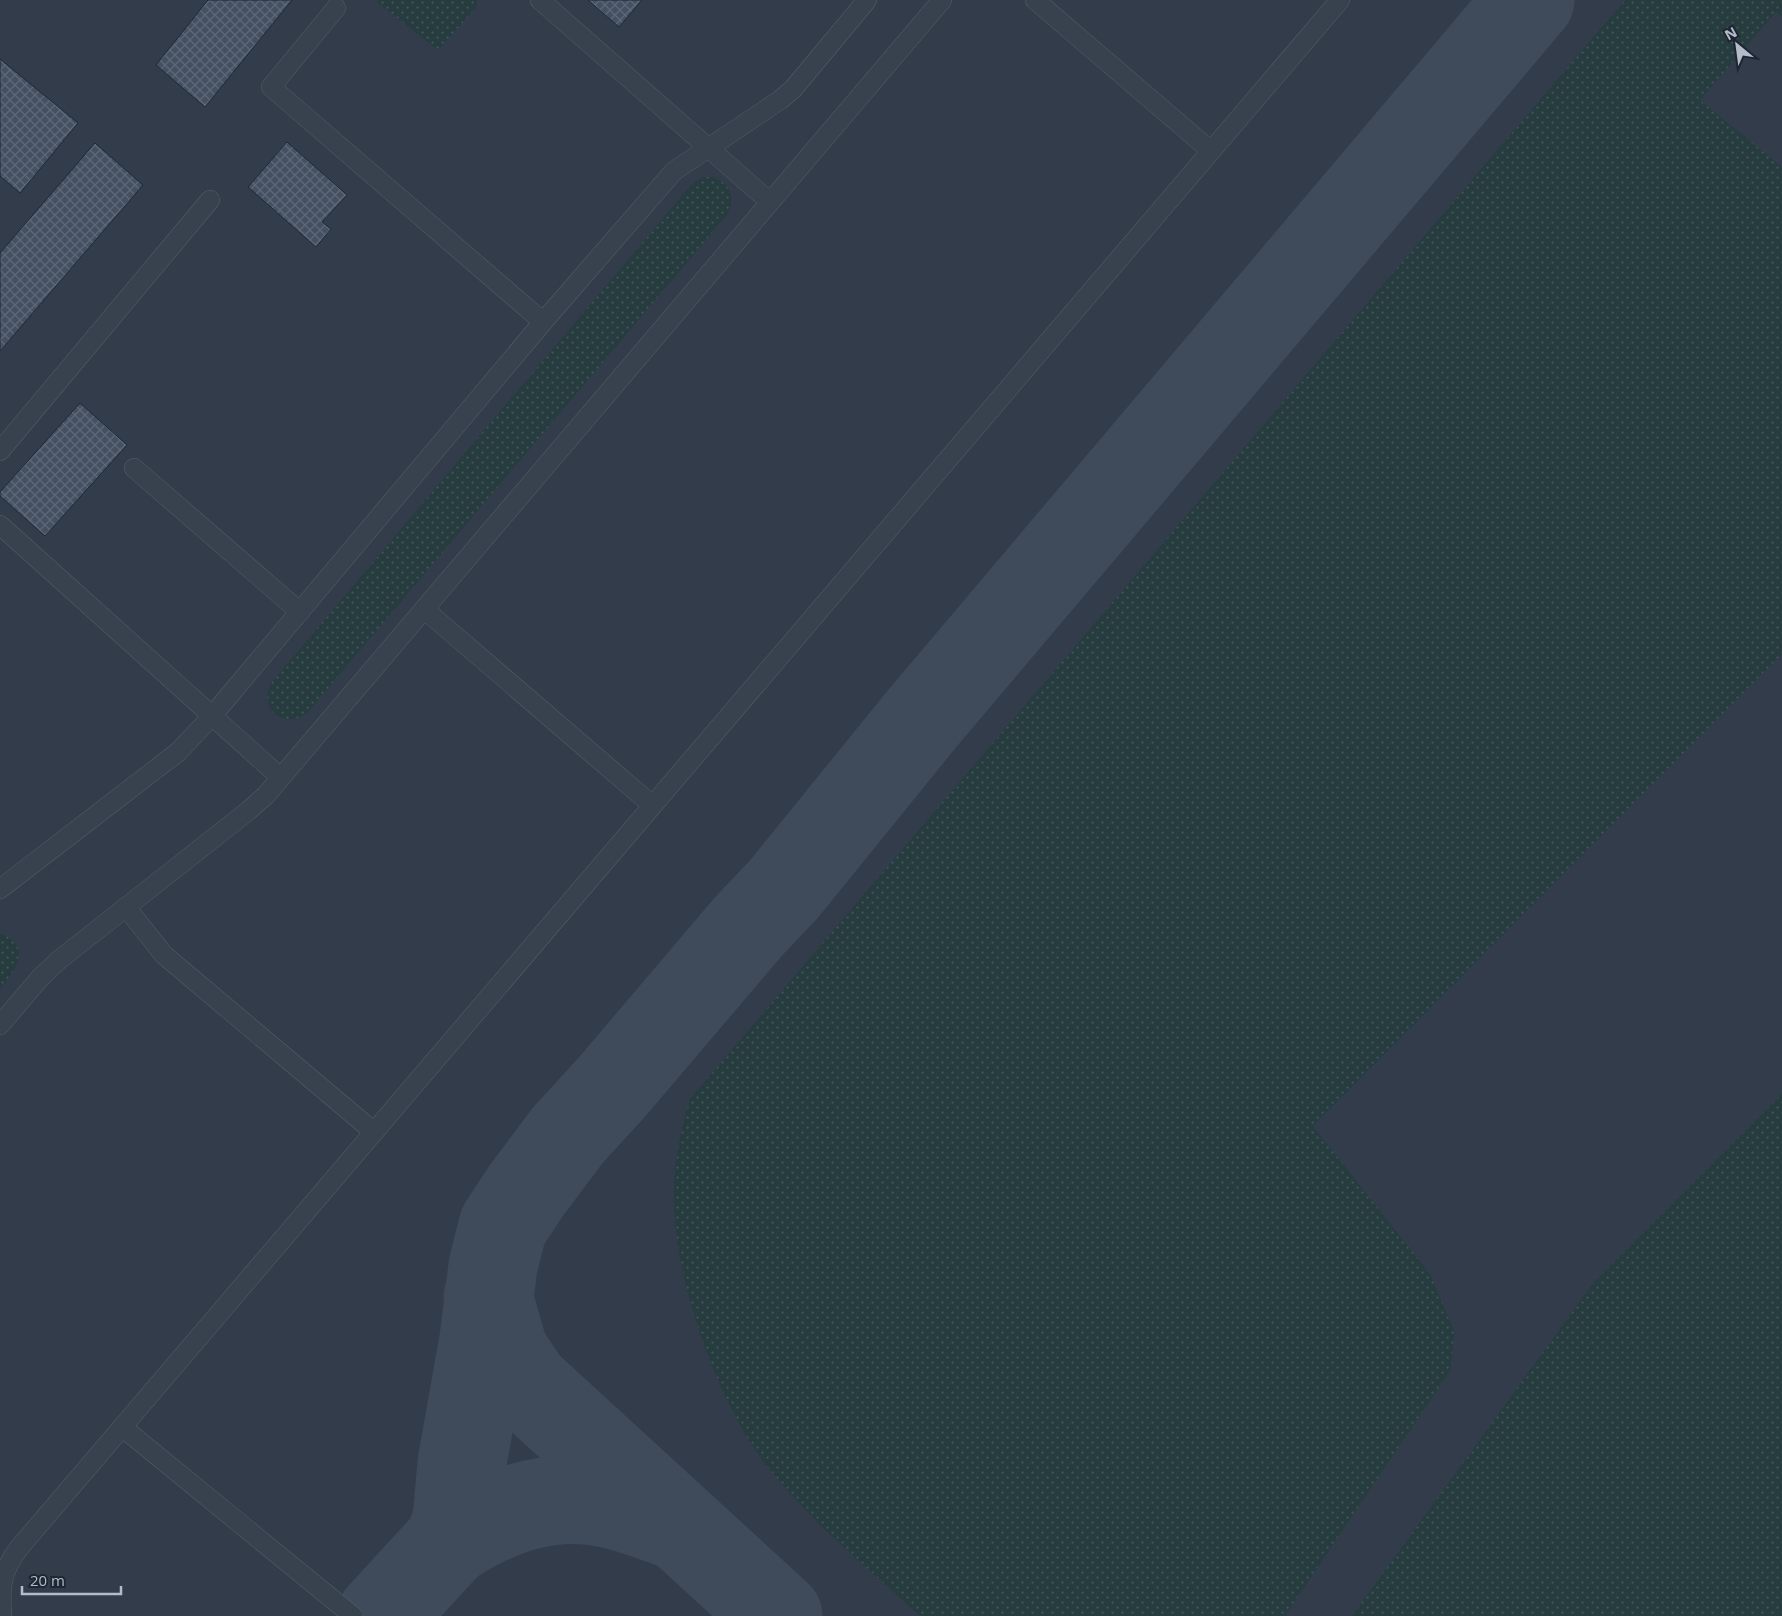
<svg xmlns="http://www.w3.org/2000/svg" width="1782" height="1616" viewBox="0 0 1782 1616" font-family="'Open Sans',sans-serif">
  <defs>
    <pattern id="grass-dots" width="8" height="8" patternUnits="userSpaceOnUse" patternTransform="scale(1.25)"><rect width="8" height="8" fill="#263c3f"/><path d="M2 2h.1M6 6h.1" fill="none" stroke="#435659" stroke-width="1.8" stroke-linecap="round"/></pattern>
    <pattern id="building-cross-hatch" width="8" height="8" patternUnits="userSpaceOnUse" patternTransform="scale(1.25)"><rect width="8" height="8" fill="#455162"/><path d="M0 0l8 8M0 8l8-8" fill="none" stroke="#5d6877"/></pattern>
  </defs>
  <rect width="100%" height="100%" fill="#242f3e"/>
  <!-- airport -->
  <rect fill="#323c4b" x="0" y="0" width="1782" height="1616"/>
  <!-- grass -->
  <g fill="url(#grass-dots)">
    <path d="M 379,0 L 477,0 L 476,8 L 438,50 L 377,2 Z"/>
    <path d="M 1625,0 L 1782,0 L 1782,16 L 1776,12 L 1700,100 L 1782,167 L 1782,654 L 1313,1126 L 1430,1274 L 1454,1331 L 1451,1369 L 1285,1616 L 920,1616 C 868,1568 810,1521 766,1465 C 716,1400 672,1274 674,1192 C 674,1160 681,1130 690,1099 Z"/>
    <path d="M 703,177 C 726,175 738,195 727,215 L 308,712 C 283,731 257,709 272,682 L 691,185 Z"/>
    <path d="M 0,934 C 34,944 14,973 0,989 Z"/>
    <path d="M 1782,1094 L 1782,1616 L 1352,1616 L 1594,1282 Z"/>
  </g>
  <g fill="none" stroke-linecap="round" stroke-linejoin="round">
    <!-- taxiway -->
    <g stroke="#3f4a5a" stroke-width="89">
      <path d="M 488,1297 L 504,1352 L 525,1384 L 778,1616"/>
      <path d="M 449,1542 C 498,1510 552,1490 611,1504 C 634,1509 657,1519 680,1526"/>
      <path d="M 381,1616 L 449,1542 L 457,1520 L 462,1463 L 484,1339 L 493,1266 L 503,1226 L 526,1191 L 568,1135 L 612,1087 L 748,927 L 784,889 L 921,720 L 1530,0"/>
    </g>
  </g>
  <!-- building -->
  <g fill="url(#building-cross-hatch)" stroke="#1f2835">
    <path d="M 208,0 L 292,0 L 205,107 L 156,65 Z"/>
    <path d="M 588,0 L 642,0 L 619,27 Z"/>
    <path d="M 0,59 L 78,123 L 20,193 L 0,176 Z"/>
    <path d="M 287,142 L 347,195 L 322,222 L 331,229 L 316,247 L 248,187 Z"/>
    <path d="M 95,143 L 143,185 L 0,351 L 0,253 Z"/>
    <path d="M 80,403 L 127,445 L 45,536 L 0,496 L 0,492 Z"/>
  </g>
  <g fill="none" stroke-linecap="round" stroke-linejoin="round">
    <!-- lane casing -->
    <g stroke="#565f6c" stroke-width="20">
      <g id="lane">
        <path d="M 540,0 L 770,202"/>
        <path d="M 1035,0 L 1211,151"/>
        <path d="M 336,8 L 271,87 L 543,322"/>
        <path d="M 0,451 L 210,200"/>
        <path d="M 134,468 L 300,612"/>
        <path d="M 0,525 L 280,777"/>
        <path d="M 424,609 L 652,805"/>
        <path d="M 0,889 L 178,752 L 212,716 L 543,322 L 674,171 L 780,100 L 793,89 L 867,0"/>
        <path d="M 126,907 L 164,955 L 374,1132"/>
        <path d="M 0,1025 L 40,978 L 59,960 L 248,811 L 266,795 L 942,0"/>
        <path d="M 122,1427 L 353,1616"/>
        <path d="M 2,1616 C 0,1587 1,1572 19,1548 L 1340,0"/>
      </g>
    </g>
    <!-- lane -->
    <use href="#lane" stroke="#38414e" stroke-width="19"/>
  </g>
  <!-- north arrow -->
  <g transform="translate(1737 45) rotate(331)" stroke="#1d2633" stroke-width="4" paint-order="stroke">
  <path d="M0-4L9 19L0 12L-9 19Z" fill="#b4bcc9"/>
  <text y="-8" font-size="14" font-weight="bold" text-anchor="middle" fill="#b4bcc9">N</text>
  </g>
  <!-- scale -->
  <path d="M22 1586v8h99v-8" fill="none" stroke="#b4bcc9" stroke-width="2.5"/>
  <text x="30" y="1586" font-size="15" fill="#b4bcc9" stroke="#1d2633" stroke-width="4" paint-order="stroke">20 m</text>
</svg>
